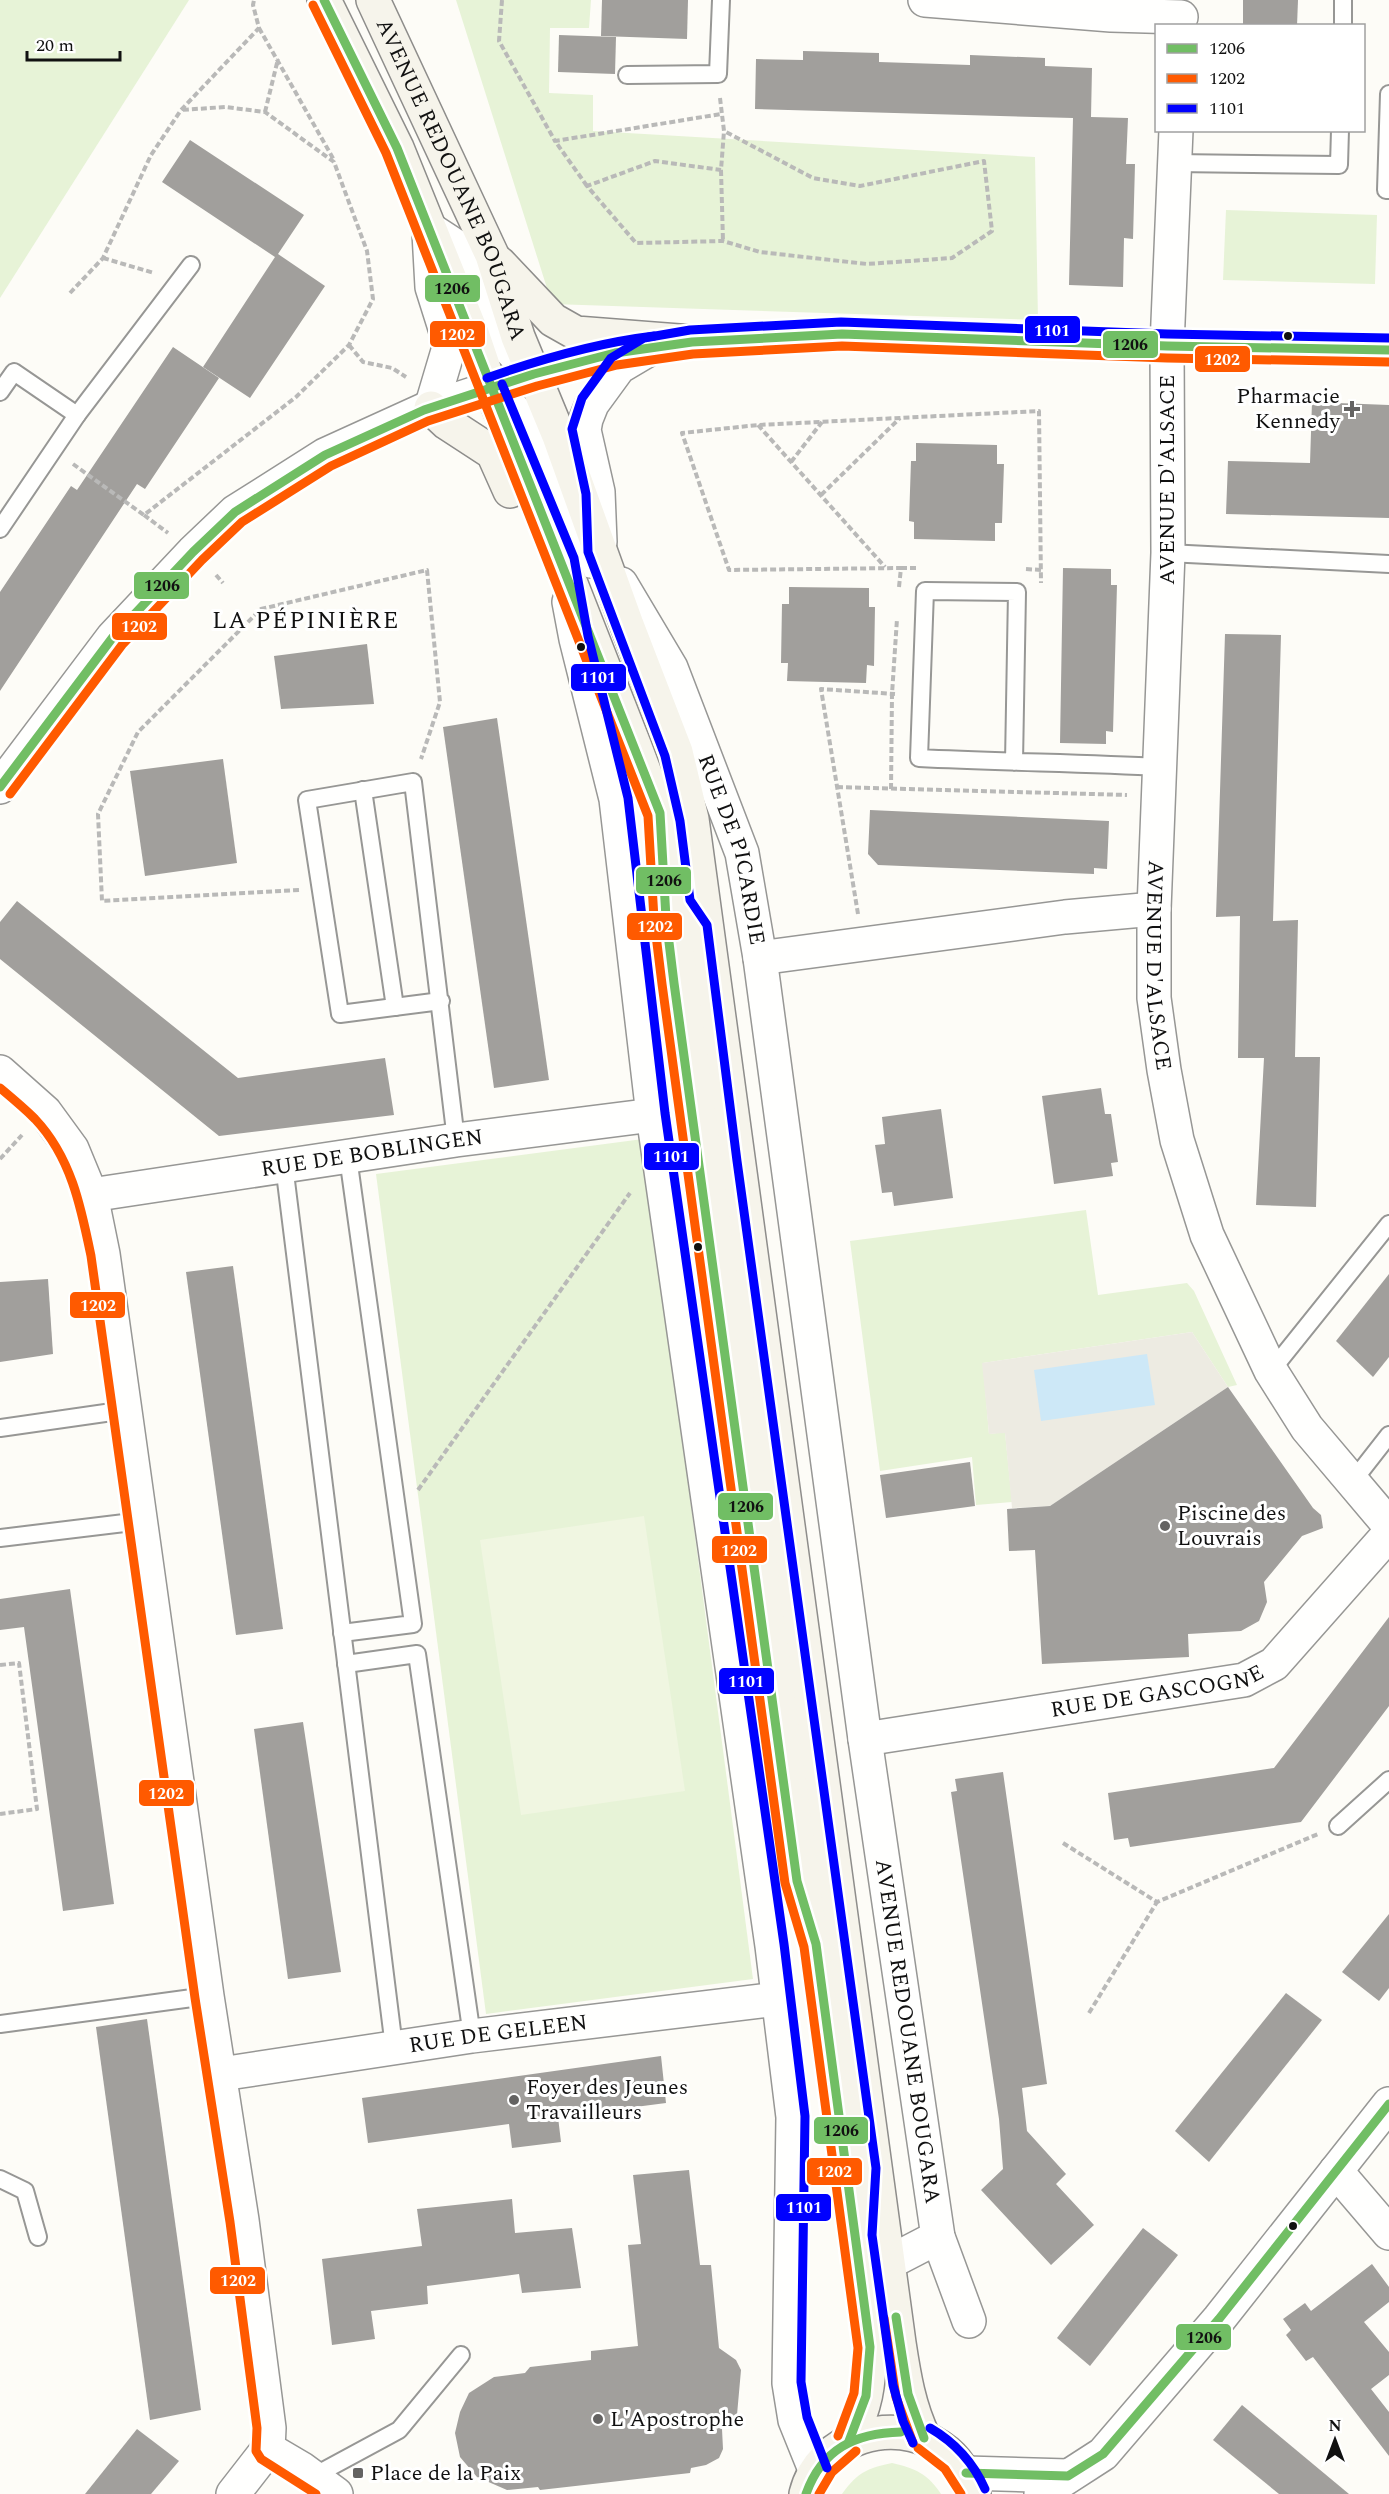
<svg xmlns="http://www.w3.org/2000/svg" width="1389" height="2494" viewBox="0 0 1389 2494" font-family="Spectral,serif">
  <rect width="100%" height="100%" fill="#fdfcf7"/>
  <!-- green -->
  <g fill="#e7f3d7">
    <path d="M 0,0 L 189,0 L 0,298 Z"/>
    <path d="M 456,0 L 591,0 L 589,28 L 550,28 L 549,93 L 593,95 L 593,131 L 1035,157 L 1038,320 L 552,304 Z"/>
    <path d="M 1226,210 L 1377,215 L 1375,284 L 1223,280 Z"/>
    <path d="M 643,1139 L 753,1979 L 486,2014 L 376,1174 Z"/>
    <path d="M 1086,1210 L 1098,1295 L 1187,1283 L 1194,1291 L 1237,1385 L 1228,1387 L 1192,1332 L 983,1363 L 989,1434 L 1005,1432 L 1012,1502 L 976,1505 L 972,1457 L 880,1471 L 850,1241 Z"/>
    <path d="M 892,2463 C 915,2468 928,2474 941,2494 L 842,2494 C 857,2473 867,2468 892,2463 Z"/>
  </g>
  <!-- pitch -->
  <path fill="#f0f6e1" d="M 644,1516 L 685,1791 L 521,1815 L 480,1540 Z"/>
  <!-- plaza -->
  <path fill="#edebe2" d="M 1192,1332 L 1228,1387 L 1050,1506 L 1012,1508 L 1005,1433 L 989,1434 L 982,1363 Z"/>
  <!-- water -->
  <path fill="#cde8f7" d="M 1147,1354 L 1155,1405 L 1041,1421 L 1034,1370 Z"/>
  <!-- building -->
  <g fill="#a19f9c">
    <path d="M 602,0 L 688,0 L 687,39 L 601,36 Z"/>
    <path d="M 1243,0 L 1298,0 L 1297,26 L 1243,26 Z"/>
    <path d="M 559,35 L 616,37 L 615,74 L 558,72 Z"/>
    <path d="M 803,51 L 879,53 L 879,62 L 970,65 L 970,55 L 1045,58 L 1045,66 L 1092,68 L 1091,117 L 1128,118 L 1126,164 L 1135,164 L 1133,239 L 1124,238 L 1123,287 L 1069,285 L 1073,118 L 755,109 L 756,59 L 803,60 Z"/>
    <path d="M 190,140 L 304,215 L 278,254 L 325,286 L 250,398 L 203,367 L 275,257 L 162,182 Z"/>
    <path d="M 173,347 L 219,378 L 145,489 L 137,484 L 0,691 L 0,592 L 71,486 L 77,490 Z"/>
    <path d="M 1312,402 L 1389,405 L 1389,518 L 1226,514 L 1228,461 L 1310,463 Z"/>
    <path d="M 916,443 L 997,445 L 997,464 L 1004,464 L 1002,523 L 995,523 L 995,541 L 914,539 L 914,522 L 909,521 L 911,461 L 916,461 Z"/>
    <path d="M 1063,568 L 1111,569 L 1111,585 L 1117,585 L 1113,732 L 1106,731 L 1106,744 L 1060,743 Z"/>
    <path d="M 789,587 L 869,588 L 869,607 L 875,607 L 874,666 L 867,665 L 866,683 L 787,681 L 788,663 L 781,663 L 782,604 L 789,604 Z"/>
    <path d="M 1225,634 L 1281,635 L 1273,921 L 1298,920 L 1295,1057 L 1320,1057 L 1316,1207 L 1256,1205 L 1264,1058 L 1238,1058 L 1240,916 L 1216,917 Z"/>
    <path d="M 367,644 L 374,704 L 281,709 L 274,656 Z"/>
    <path d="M 497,718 L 549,1080 L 494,1088 L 443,727 Z"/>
    <path d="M 223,759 L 237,863 L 145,876 L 130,771 Z"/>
    <path d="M 870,810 L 1109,821 L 1107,869 L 1094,868 L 1094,874 L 878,865 L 868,854 Z"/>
    <path d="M 17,901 L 238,1078 L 385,1058 L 394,1115 L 219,1136 L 0,959 L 0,922 Z"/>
    <path d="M 1101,1088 L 1105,1114 L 1111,1114 L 1118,1162 L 1111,1163 L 1113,1176 L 1054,1184 L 1042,1096 Z"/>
    <path d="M 941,1109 L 953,1198 L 894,1206 L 892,1192 L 882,1193 L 875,1145 L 885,1144 L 882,1117 Z"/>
    <path d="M 233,1266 L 283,1629 L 236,1635 L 186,1272 Z"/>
    <path d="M 1389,1274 L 1389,1357 L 1373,1377 L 1336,1341 Z"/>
    <path d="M 48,1279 L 53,1354 L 0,1362 L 0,1282 Z"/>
    <path d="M 1228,1387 L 1313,1508 L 1321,1515 L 1323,1528 L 1302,1536 L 1264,1582 L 1267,1602 L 1259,1621 L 1241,1631 L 1188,1634 L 1189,1657 L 1042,1664 L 1035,1550 L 1009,1551 L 1007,1509 L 1050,1506 Z"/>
    <path d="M 970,1462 L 975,1506 L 886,1518 L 880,1475 Z"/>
    <path d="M 70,1589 L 114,1904 L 63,1911 L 24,1627 L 0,1630 L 0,1599 Z"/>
    <path d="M 1389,1617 L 1389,1706 L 1301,1822 L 1130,1847 L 1128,1838 L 1114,1840 L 1108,1793 L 1274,1768 Z"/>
    <path d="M 303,1722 L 341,1972 L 288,1979 L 254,1729 Z"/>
    <path d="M 1003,1772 L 1047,2084 L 1022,2088 L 1027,2131 L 1066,2174 L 1056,2184 L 1094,2225 L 1051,2265 L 981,2190 L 1003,2169 L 999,2119 L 951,1792 L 957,1791 L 955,1779 Z"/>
    <path d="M 1389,1914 L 1389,1988 L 1379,2001 L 1342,1972 Z"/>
    <path d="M 1286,1993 L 1322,2020 L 1209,2162 L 1175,2131 Z"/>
    <path d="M 147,2019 L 201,2410 L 150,2420 L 96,2027 Z"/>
    <path d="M 661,2056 L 666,2103 L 558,2117 L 561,2142 L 512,2148 L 509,2124 L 368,2143 L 362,2098 Z"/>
    <path d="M 689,2170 L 700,2265 L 711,2265 L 719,2348 L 736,2360 L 741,2370 L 736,2426 L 722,2429 L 723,2449 L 719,2458 L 706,2465 L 691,2468 L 690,2473 L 540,2490 L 538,2487 L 507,2490 L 477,2477 L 460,2457 L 455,2433 L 460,2412 L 469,2393 L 494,2377 L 525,2373 L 530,2367 L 591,2360 L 591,2351 L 638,2346 L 628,2245 L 641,2244 L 633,2175 Z"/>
    <path d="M 512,2199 L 515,2233 L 572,2228 L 581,2288 L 522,2293 L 519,2274 L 427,2286 L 428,2304 L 371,2311 L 375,2339 L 332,2345 L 322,2259 L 422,2246 L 417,2209 Z"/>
    <path d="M 1143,2228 L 1178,2255 L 1090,2366 L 1057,2338 Z"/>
    <path d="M 1372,2264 L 1389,2287 L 1389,2302 L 1364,2322 L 1389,2352 L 1389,2375 L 1371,2389 L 1389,2412 L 1389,2456 L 1313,2357 L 1306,2361 L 1286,2335 L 1291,2330 L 1283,2319 L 1305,2303 L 1311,2311 Z"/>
    <path d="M 1242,2405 L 1349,2494 L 1279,2494 L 1213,2440 Z"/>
    <path d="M 137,2429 L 179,2461 L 151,2494 L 85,2494 Z"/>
  </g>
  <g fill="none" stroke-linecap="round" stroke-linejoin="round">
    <!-- service casing -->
    <g stroke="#979795" stroke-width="20">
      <g id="service">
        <path d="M 1343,26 L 1343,0"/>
        <path d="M 627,75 L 718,74 L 721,0"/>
        <path d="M 1389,94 L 1386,190 L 1389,190"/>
        <path d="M 1174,163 L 1339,165 L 1340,130"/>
        <path d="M 0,392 L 14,372 L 77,415 L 191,265"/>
        <path d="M 0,529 L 77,415"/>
        <path d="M 1168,553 L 1389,564"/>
        <path d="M 1014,762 L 1017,592 L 925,591 L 919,758 C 1000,762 1080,763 1161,767"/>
        <path d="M 363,790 L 395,1007"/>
        <path d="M 441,1001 L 340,1014 L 307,800 L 413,782 L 456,1140"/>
        <path d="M 284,1165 L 394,2047"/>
        <path d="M 1271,1371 L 1389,1224"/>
        <path d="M 0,1428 L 126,1410"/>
        <path d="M 1353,1481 L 1389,1435"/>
        <path d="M 0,1538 L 141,1521"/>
        <path d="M 342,1633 L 413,1624 L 348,1157"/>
        <path d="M 346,1664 L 417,1654 L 472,2036"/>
        <path d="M 1338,1826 L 1389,1780"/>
        <path d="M 0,2024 L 207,1996"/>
        <path d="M 0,2179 L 25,2191 L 38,2237"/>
        <path d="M 312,2477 L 399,2430 L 461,2355"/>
      </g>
    </g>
    <!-- minor casing -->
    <g stroke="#979795" stroke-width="36">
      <g id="minor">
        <path d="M 925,0 L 1111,15 L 1181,17"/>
        <path id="s1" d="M 1176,130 L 1167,346 L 1168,553 L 1154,909 L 1154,998 L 1164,1070 L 1177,1140 L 1207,1235 L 1271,1371 L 1307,1428 L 1389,1525"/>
        <path id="s2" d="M 621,584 L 671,668 L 742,853 L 760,958 L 865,1739 L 938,2237 L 969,2321"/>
        <path d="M 569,602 L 576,639 L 616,799 L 653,1115 L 772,1946 L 793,2117 L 789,2383 L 795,2420 L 816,2472"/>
        <path d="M 760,958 L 1065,917 L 1154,909"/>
        <path id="s3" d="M 91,1195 L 456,1140 L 653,1115"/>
        <path id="s4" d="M 865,1739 L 1244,1680 L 1274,1664 L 1389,1534"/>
        <path id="s5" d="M 221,2074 L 472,2036 L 777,1999"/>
        <path d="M 1336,2171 L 1389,2233"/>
        <path d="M 888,2263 L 938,2237"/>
        <path d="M 233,2494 L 268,2449"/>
      </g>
    </g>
    <!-- tertiary casing -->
    <g stroke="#979795" stroke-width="36">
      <g id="tertiary">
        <path d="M 428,228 L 454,245 L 505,344 L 526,366"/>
        <path d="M 429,233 L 432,287 L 450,344 L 431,408"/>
        <path d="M 491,389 C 550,433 557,501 591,561"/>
        <path d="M 600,542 L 598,492 L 584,430 L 586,419 L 592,404 L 619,367 L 646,351"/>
        <path d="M 0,787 L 113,637 L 193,552 L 235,512 L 325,455 L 424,410 L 534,374 L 615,353 L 692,342 L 842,334 L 1167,346 L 1389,350"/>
        <path d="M 0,1072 L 45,1112 L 72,1149 L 91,1195 L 103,1254 L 207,1996 L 242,2220 L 269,2428 L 268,2449 L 302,2469 L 336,2494"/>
        <path d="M 966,2473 L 1068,2476"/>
        <path d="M 1041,2494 L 1103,2454 L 1219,2319 L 1389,2104"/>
      </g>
    </g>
    <!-- secondary casing -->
    <g stroke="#8e8d8b" stroke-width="36">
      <g id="secondary">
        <path d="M 324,0 L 397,148 L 473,336 L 491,389 L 562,561 L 635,747 L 660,813 L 681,910 L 870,2347 C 869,2386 866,2406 849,2441"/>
        <path id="s6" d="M 373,0 L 492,255 L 518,337 L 559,436 L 627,625 L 676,752 L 692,819 L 899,2343 C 904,2376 909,2407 924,2438"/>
        <path d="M 499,263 L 553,320 L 576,333 L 692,342"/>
        <path d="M 431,408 L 447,423 L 493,453 L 510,491"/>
        <path d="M 806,2494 C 820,2437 894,2415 940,2447 C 958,2459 966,2475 974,2494"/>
      </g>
    </g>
    <!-- path -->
    <g stroke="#b9b9b8" stroke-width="4" stroke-dasharray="6 3" stroke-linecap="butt">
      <path d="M 502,0 L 499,41 L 555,141"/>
      <path d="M 259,28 L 334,160"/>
      <path d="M 720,98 L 724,131 L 813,178 L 860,186 L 984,161 L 992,231 L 952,258 L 867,264 L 760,252 L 723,241 L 636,243 L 587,186 L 655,161 L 721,170 L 724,131"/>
      <path d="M 265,112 L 278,59"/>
      <path d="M 721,170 L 723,241"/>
      <path d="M 587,186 L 555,141 L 721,114"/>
      <path d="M 103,258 L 154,273"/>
      <path d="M 70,293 L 103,258 L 151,155 L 181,110 L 259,28 L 253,5 L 254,0"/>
      <path d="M 349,345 L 363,362 L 392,368 L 406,377"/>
      <path d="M 758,425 L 885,567"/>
      <path d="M 791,462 L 822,422"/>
      <path d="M 73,464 L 144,515 L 296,397 L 349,345 L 373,299 L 367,251 L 334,162 L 265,112 L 225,107 L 181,110"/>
      <path d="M 821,495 L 900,418"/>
      <path d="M 144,515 L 168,533"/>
      <path d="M 901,568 L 917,568"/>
      <path d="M 1026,569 L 1041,570"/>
      <path d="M 216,575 L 223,583"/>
      <path d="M 899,587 L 901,568 L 729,570 L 682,433 L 758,425 L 1039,411 L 1041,583"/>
      <path d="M 837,787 L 1127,795"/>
      <path d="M 891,789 L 892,694 L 897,619"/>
      <path d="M 299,890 L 102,901 L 98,814 L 138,732 L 261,609 L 427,570 L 440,702 L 421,759"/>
      <path d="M 858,914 L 821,689 L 895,694"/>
      <path d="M 0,1159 L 22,1135"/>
      <path d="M 418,1490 L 630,1193"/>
      <path d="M 0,1665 L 19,1663 L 37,1809 L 0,1814"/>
      <path d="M 1063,1843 L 1157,1902 L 1318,1834"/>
      <path d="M 1089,2013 L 1157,1902"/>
    </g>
    <!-- service -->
    <use href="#service" stroke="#fffffe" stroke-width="16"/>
    <!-- minor -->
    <use href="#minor" stroke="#fffffe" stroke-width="33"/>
    <!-- tertiary -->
    <use href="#tertiary" stroke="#fffffe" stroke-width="33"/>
    <!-- secondary -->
    <use href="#secondary" stroke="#f6f4eb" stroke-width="33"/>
    <!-- bus-1 casing -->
    <g stroke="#fff" stroke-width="14">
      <g id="bus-1">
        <path d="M 324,0 L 397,148 L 660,813 L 666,918 L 674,983 L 797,1881 L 816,1944 L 870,2347 L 866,2396 L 849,2441"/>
        <path d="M 0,787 L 113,637 L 193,552 L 235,512 L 325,455 L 424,410 L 534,374 L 615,353 L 692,342 L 842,334 L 1167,346 L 1389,350"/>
        <path d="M 896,2317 L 908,2394 L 924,2438"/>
        <path d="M 966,2473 L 1068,2476 L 1103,2454 L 1219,2319 L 1389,2104"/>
        <path d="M 806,2494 C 822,2449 855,2433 901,2432"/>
      </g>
    </g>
    <!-- bus-2 casing -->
    <g stroke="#fff" stroke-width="14">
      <g id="bus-2">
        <path d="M 313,5 L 386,153 L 648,816 L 654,919 L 662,984 L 785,1883 L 804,1947 L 858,2348 L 854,2393 L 838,2436"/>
        <path d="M 10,794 L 122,645 L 202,560 L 242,522 L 331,466 L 428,421 L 537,386 L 617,365 L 693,354 L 842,346 L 1167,358 L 1389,362"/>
        <path d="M 0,1088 C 12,1098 24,1108 35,1119 C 71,1157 81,1207 91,1256 L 195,1998 L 230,2222 L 257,2428 L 256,2451 L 261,2459 L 316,2494"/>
        <path d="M 884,2318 L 896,2397 L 913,2443"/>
        <path d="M 918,2448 L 945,2469 L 961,2494"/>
        <path d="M 819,2494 L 832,2472 L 856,2451"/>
      </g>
    </g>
    <!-- bus-3 casing -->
    <g stroke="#fff" stroke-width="14">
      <g id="bus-3">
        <path d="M 487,378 C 541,359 596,343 654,336"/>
        <path d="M 502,384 L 574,558 L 588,636 L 628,798 L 665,1113 L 784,1944 L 805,2116 L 801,2382 L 807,2417 L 827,2468"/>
        <path d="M 930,2428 C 956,2443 973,2462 985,2489"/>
        <path d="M 913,2443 L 903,2421 L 893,2385 L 872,2235 L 876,2168 L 737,1161 L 707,925 L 690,900 L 680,821 L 665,756 L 588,552 L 586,494 L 572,429 L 582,398 L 611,358 L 644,338 L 690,330 L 841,322 L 1167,334 L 1389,338"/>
      </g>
    </g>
    <!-- bus-1 -->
    <use href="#bus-1" stroke="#71be64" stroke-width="9"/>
    <!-- bus-2 -->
    <use href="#bus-2" stroke="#ff5a00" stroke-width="9"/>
    <!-- bus-3 -->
    <use href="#bus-3" stroke="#00f" stroke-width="9"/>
  </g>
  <!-- markers -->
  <g fill="#111" stroke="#fff" stroke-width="2">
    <circle cx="1288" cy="336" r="5"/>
    <circle cx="581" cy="647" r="5"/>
    <circle cx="698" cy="1247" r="5"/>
    <circle cx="1293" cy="2226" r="5"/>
  </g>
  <g fill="#646362" stroke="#fff" stroke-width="2">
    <path d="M1349 400h6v6h6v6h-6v6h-6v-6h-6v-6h6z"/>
    <circle cx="1165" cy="1526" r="6"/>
    <circle cx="514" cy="2100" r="6"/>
    <circle cx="598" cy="2419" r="6"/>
    <rect x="352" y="2467" width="12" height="12" rx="3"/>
  </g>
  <g text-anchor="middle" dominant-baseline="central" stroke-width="6" stroke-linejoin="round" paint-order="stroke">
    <!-- street labels -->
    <g font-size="22" fill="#111" stroke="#fff">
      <text stroke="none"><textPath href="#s6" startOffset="196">AVENUE REDOUANE BOUGARA</textPath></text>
      <text transform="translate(1167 480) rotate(-90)">AVENUE D'ALSACE</text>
      <text stroke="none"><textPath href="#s2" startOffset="290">RUE DE PICARDIE</textPath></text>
      <text stroke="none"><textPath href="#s1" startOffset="836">AVENUE D'ALSACE</textPath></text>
      <text stroke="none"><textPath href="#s3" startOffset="284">RUE DE BOBLINGEN</textPath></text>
      <text stroke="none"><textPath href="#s4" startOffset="296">RUE DE GASCOGNE</textPath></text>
      <text stroke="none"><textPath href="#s2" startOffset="1486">AVENUE REDOUANE BOUGARA</textPath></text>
      <text stroke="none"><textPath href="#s5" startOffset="280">RUE DE GELEEN</textPath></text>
    </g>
    <!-- poi labels -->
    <g font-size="22" fill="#111" stroke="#fff" text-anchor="start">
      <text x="1340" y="396" text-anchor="end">Pharmacie<tspan x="1340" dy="25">Kennedy</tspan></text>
      <text x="1177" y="1513">Piscine des<tspan x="1177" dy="25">Louvrais</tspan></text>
      <text x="526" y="2087">Foyer des Jeunes<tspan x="526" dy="25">Travailleurs</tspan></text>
      <text x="610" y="2419">L'Apostrophe</text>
      <text x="370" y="2473">Place de la Paix</text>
    </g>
    <!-- neighbourhood labels -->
    <g font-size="24" letter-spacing="1.5" fill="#111" stroke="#fff">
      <text x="306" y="621">LA PÉPINIÈRE</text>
    </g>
  </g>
  <g stroke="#fff" stroke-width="2">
    <rect x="424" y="274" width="57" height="29" rx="6" fill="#71be64"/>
    <rect x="1024" y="315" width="57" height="29" rx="6" fill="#00f"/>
    <rect x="429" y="320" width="57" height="28" rx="6" fill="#ff5a00"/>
    <rect x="1102" y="330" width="57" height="29" rx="6" fill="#71be64"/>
    <rect x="1194" y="345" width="57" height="28" rx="6" fill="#ff5a00"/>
    <rect x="133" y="571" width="57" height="29" rx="6" fill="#71be64"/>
    <rect x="111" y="612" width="57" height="29" rx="6" fill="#ff5a00"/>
    <rect x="570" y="663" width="57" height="29" rx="6" fill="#00f"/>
    <rect x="635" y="866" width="57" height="29" rx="6" fill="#71be64"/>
    <rect x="626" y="912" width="57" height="29" rx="6" fill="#ff5a00"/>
    <rect x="643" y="1142" width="57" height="29" rx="6" fill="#00f"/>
    <rect x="69" y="1291" width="57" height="28" rx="6" fill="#ff5a00"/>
    <rect x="717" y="1492" width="57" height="29" rx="6" fill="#71be64"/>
    <rect x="711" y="1535" width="57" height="29" rx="6" fill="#ff5a00"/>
    <rect x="718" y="1667" width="57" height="28" rx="6" fill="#00f"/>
    <rect x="138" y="1779" width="57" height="28" rx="6" fill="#ff5a00"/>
    <rect x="813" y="2116" width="56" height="29" rx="6" fill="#71be64"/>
    <rect x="806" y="2157" width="57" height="29" rx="6" fill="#ff5a00"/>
    <rect x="775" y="2193" width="57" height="29" rx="6" fill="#00f"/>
    <rect x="209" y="2266" width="57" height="29" rx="6" fill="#ff5a00"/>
    <rect x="1175" y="2323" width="57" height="28" rx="6" fill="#71be64"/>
  </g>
  <g font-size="16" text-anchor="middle" font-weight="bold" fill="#fff">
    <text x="1052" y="336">1101</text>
    <text x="457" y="340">1202</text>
    <text x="1222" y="365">1202</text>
    <text x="139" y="632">1202</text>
    <text x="598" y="683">1101</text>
    <text x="655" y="932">1202</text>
    <text x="671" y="1162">1101</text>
    <text x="98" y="1311">1202</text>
    <text x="739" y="1556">1202</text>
    <text x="746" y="1687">1101</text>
    <text x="166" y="1799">1202</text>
    <text x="834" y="2177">1202</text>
    <text x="804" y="2213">1101</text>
    <text x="238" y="2286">1202</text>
  </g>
  <g font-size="16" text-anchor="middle" font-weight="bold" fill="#111">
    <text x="452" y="294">1206</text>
    <text x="1130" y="350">1206</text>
    <text x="162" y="591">1206</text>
    <text x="664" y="886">1206</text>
    <text x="746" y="1512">1206</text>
    <text x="841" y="2136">1206</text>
    <text x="1204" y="2343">1206</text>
  </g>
  <!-- legend -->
  <rect x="1155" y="24" width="210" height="108" fill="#ffffff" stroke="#a0a0a0" stroke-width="1.5"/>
  <rect x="1167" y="44" width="30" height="9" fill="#71be64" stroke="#a0a0a0" stroke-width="1.5"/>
  <text x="1209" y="54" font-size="18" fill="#111111">1206</text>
  <rect x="1167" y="74" width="30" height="9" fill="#ff5a00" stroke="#a0a0a0" stroke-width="1.5"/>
  <text x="1209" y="84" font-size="18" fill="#111111">1202</text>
  <rect x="1167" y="104" width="30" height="9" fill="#0000ff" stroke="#a0a0a0" stroke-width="1.5"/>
  <text x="1209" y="114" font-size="18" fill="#111111">1101</text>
  <!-- north arrow -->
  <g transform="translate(1335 2440)" stroke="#ffffff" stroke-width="4.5" paint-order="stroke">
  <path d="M0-4.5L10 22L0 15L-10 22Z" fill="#111111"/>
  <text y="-9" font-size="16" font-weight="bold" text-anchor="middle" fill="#111111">N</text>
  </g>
  <!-- scale -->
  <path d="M27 51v9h93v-9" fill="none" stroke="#111111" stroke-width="3"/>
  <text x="36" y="51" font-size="18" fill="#111111" stroke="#ffffff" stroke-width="4.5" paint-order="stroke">20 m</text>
</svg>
